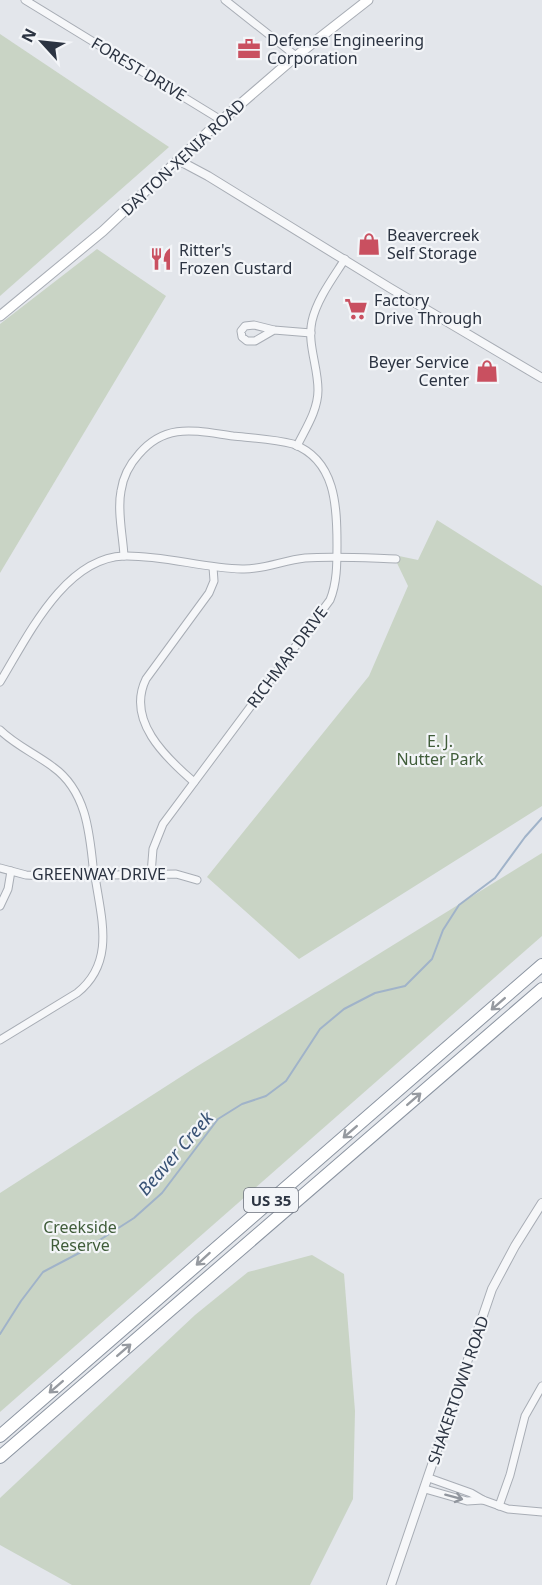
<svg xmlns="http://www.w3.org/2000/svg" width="542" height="1585" viewBox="0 0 542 1585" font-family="'Noto Sans',sans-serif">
  <rect width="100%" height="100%" fill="#e3e6eb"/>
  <!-- green -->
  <g fill="#c9d4c5">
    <path d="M 0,34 L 169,147 L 0,296 Z"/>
    <path d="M 97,249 L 166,296 L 0,573 L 0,324 Z"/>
    <path d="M 437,520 L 542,586 L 542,806 L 299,959 L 207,877 L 369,676 L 408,586 L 397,563 L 399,556 L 418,560 Z"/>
    <path d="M 542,853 L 542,936 L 0,1412 L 0,1193 L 196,1067 Z"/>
    <path d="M 312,1255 L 344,1274 L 355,1411 L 353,1499 L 310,1585 L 72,1585 L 0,1545 L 0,1498 L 195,1315 L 248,1272 Z"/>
  </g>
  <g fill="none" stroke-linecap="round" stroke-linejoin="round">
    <!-- stream -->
    <path stroke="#a0b3c9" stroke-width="2" d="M 0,1334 L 21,1301 L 43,1272 L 81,1252 L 134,1218 L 162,1193 L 218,1119 L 242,1104 L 266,1096 L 286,1081 L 320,1029 L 344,1009 L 375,993 L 405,986 L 432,959 L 443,930 L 459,905 L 495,878 L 525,837 L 542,818"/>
    <!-- minor casing -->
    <g stroke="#a8adb5" stroke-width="9">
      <g id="minor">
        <path d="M 25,0 L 221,120"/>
        <path d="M 225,0 L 296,56"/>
        <path d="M 274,330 L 255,341 L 247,341 L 242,337 L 241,331 L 245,326 L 254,325 L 274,330 L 311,333"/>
        <path d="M 297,446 C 306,428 318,410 318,390 C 318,366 307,344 312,321 C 317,299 333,278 345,259"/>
        <path d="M 124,556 C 123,536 117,511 121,491 C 123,477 129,465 139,454 C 166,422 196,431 233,436 C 253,438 274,439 293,444 C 336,460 337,507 337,545 C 337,564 337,583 330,600 L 163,824 L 153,849 L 151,874"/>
        <path d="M 0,682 C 27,638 64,558 124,556 C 163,555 202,568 242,569 C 263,570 284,560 305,558 C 335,556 366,558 396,559"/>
        <path d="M 0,730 C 15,745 36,754 53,767 C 88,792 90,837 94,876"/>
        <path d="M 194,782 C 165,757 126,720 146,679 L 209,593 L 214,581 L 213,567"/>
        <path d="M 0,868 L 26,875 L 45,876 L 176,874 L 197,880"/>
        <path d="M 0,906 L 8,889 L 11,871"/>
        <path d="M 0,1040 L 77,993 C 116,962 101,918 95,876"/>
        <path d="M 429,1478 L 471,1493 L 483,1500 L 508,1509 L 542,1512"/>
        <path d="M 425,1489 L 467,1501 L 483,1500"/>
        <path d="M 499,1506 L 510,1475 L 525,1416 L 542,1386"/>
      </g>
    </g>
    <!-- tertiary casing -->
    <g stroke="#a8adb5" stroke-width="10">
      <g id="tertiary">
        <path d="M 178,160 L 208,176 L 390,288 L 542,378"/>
        <path d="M 391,1585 L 492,1289 L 515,1246 L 542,1203"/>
      </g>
    </g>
    <!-- secondary casing -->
    <g stroke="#a8adb5" stroke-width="11">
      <path id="secondary" d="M 0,316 L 103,231 L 208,132 L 295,57 L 368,0"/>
    </g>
    <!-- motorway casing -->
    <g stroke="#8b94a1" stroke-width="14">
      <g id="motorway">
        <path d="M 0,1436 L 542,965"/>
        <path d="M 0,1457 L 542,989"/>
      </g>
    </g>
    <!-- minor -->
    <use href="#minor" stroke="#f6f7f9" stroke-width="7"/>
    <!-- tertiary -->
    <use href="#tertiary" stroke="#f6f7f9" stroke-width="8"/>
    <!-- secondary -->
    <use href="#secondary" stroke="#fff" stroke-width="9"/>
    <!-- motorway -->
    <use href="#motorway" stroke="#fff" stroke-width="12"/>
  </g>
  <!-- one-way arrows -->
  <defs><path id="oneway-shaft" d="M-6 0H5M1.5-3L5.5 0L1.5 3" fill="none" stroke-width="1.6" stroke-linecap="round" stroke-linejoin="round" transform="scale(1.5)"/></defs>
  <g stroke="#969aa0">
    <use href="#oneway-shaft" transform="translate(498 1004) rotate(139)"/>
    <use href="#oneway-shaft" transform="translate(414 1099) rotate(-41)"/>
    <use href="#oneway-shaft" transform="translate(350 1132) rotate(139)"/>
    <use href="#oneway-shaft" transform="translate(203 1259) rotate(138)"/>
    <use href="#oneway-shaft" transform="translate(124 1350) rotate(-41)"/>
    <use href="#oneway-shaft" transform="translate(56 1387) rotate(139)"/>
  </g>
  <use stroke="#91969e" href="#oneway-shaft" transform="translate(454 1497) rotate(15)"/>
  <!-- icons -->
  <defs>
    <g id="office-bare" transform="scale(1.8)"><path d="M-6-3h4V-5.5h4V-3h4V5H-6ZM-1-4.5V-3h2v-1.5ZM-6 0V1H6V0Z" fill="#c95060" stroke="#f3f5f8" stroke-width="2.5" paint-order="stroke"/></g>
    <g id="shop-bare" transform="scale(1.8)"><path d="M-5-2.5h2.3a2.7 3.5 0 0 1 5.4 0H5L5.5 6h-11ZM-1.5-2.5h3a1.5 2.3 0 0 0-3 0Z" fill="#c95060" stroke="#f3f5f8" stroke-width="2.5" paint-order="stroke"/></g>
    <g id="restaurant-bare" transform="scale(1.8)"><path d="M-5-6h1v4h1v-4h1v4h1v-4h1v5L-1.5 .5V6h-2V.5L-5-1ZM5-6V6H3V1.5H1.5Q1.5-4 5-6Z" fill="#c95060" stroke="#f3f5f8" stroke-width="2.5" paint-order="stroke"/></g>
    <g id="supermarket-bare" transform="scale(1.8)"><path d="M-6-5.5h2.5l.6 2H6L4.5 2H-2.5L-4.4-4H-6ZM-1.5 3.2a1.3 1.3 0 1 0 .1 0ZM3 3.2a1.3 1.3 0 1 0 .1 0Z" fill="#c95060" stroke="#f3f5f8" stroke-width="2.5" paint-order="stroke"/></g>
  </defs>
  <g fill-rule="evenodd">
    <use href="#office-bare" x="249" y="49"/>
    <use href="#shop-bare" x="369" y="244"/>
    <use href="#restaurant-bare" x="161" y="259"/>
    <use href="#supermarket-bare" x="356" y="309"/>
    <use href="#shop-bare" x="487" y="371"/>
  </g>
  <g text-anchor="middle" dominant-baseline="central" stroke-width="4.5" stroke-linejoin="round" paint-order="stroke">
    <!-- shield labels -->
    <rect fill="#f3f5f8" stroke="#686e79" stroke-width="1.5" x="244" y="1188" width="54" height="24" rx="4.5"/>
    <g font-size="15" font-weight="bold" fill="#2c3442">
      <text x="271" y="1200">US 35</text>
    </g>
    <!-- poi labels -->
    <g font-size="16" fill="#2c3442" stroke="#f3f5f8" text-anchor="start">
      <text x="267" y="40">Defense Engineering<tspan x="267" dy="18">Corporation</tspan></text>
      <text x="387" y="235">Beavercreek<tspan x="387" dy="18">Self Storage</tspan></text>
      <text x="179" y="250">Ritter's<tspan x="179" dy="18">Frozen Custard</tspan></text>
      <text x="374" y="300">Factory<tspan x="374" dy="18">Drive Through</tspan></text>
      <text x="469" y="362" text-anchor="end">Beyer Service<tspan x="469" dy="18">Center</tspan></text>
    </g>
    <!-- street labels -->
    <g font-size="16" fill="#2c3442" stroke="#f3f5f8">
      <text transform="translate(139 69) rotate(31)">FOREST DRIVE</text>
      <text transform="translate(183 157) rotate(-43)">DAYTON-XENIA ROAD</text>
      <text transform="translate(287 657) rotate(-53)">RICHMAR DRIVE</text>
      <text x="99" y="874">GREENWAY DRIVE</text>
      <text transform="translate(458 1390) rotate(-71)">SHAKERTOWN ROAD</text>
    </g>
    <!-- park labels -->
    <g font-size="16" fill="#405d3a" stroke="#f3f5f8">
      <text x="440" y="741">E. J.<tspan x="440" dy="18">Nutter Park</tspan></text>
      <text x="80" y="1227">Creekside<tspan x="80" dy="18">Reserve</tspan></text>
    </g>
    <!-- water labels -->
    <g font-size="18" font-style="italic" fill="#385275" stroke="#f3f5f8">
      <text transform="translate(175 1153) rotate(-49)">Beaver Creek</text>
    </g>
  </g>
  <!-- north arrow -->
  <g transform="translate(42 42) rotate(297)" stroke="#f3f5f8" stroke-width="4.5" paint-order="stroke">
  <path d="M0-4.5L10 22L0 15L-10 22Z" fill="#2c3442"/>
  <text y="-9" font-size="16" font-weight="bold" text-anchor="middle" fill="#2c3442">N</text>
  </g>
</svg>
